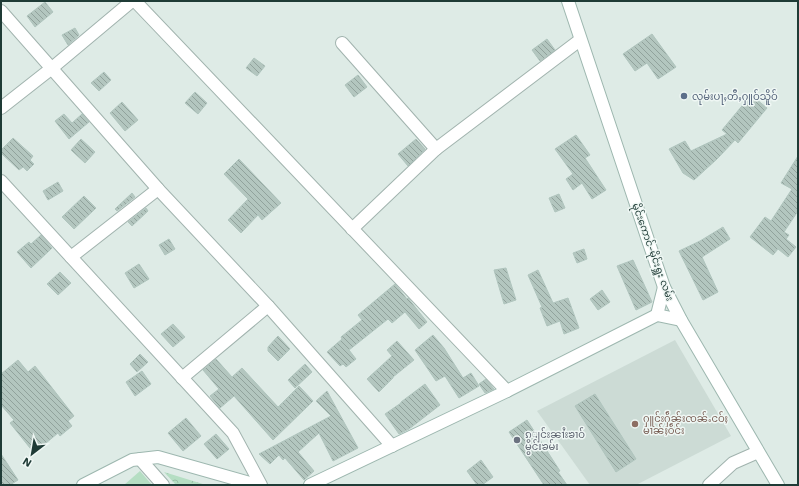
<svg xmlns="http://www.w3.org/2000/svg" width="799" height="486" viewBox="0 0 799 486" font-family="'Work Sans','Noto Sans Myanmar',sans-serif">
  <defs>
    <pattern id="forest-crowns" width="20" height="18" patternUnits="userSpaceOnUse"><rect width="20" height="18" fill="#b5dec3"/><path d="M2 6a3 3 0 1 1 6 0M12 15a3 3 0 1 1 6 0" fill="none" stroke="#9bbfa8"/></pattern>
    <pattern id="building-back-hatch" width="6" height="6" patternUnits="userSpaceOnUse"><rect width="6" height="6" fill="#b3c6bf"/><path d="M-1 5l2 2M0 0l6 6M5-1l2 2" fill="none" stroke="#91a29c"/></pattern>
  </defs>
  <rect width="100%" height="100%" fill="#deebe6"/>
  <!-- built -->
  <path fill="#ccdbd5" d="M 675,340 L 731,436 L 636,485 L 590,485 L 537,411 Z"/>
  <!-- grass -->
  <path fill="#b5dec3" d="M 140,471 L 152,485 L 124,485 Z"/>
  <!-- forest -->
  <path fill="url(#forest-crowns)" d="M 164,472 L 206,485 L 176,485 Z"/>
  <!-- building -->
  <g fill="url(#building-back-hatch)" stroke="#b0c5be">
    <path d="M 45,2 L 53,12 L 35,27 L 27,16 Z"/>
    <path d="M 75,28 L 79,35 L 68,45 L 62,35 Z"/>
    <path d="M 652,34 L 676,67 L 658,79 L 647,63 L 635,71 L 623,54 Z"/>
    <path d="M 547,39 L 555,50 L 540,61 L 532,50 Z"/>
    <path d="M 254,58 L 265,66 L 257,76 L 246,68 Z"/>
    <path d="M 104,72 L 111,80 L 99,91 L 91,83 Z"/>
    <path d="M 358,75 L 367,87 L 354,97 L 345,85 Z"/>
    <path d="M 195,92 L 207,103 L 198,114 L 185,103 Z"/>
    <path d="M 751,95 L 767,108 L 738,143 L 735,140 L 717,159 L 694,180 L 683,173 L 669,149 L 685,141 L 691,151 L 727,134 L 722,130 Z"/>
    <path d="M 122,102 L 138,120 L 125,131 L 110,113 Z"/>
    <path d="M 64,114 L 72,123 L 82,114 L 89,122 L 69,139 L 55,121 Z"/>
    <path d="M 576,135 L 590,155 L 585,158 L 606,190 L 592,199 L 582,183 L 573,190 L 566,179 L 573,174 L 555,149 Z"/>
    <path d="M 13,138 L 33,156 L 30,160 L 34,164 L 27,171 L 23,167 L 19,170 L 1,153 L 1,150 Z"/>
    <path d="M 81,139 L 95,152 L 85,163 L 71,150 Z"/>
    <path d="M 416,139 L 425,149 L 408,166 L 398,154 Z"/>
    <path d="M 798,156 L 798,211 L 784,232 L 789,235 L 786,239 L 796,247 L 788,257 L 778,249 L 773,255 L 750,237 L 765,217 L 771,221 L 792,189 L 781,183 Z"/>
    <path d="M 239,159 L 281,203 L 262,220 L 258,215 L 241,233 L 228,220 L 248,199 L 224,174 Z"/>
    <path d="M 58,182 L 63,191 L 48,200 L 43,191 Z"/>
    <path d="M 132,193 L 135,197 L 117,211 L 115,209 Z"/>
    <path d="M 559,194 L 565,208 L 555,212 L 549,198 Z"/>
    <path d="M 84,196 L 96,208 L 74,229 L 62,217 Z"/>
    <path d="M 146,208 L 148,211 L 132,226 L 128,222 Z"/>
    <path d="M 723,227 L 730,239 L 702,257 L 718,292 L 703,300 L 679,251 L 700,241 Z"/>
    <path d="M 41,235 L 52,248 L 31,268 L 17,252 L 29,242 L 31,244 Z"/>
    <path d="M 169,239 L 175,249 L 165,255 L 159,245 Z"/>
    <path d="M 584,249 L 587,259 L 577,263 L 573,253 Z"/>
    <path d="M 633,260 L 652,302 L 636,310 L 617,266 Z"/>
    <path d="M 139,264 L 149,279 L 134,288 L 125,273 Z"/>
    <path d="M 506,268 L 516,300 L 504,304 L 494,270 Z"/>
    <path d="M 538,270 L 553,303 L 568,298 L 579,328 L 564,334 L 560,321 L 547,326 L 540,308 L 542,307 L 528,275 Z"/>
    <path d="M 60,272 L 71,283 L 58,295 L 47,284 Z"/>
    <path d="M 395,284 L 407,299 L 408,298 L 427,322 L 419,329 L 405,312 L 392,323 L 388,319 L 349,350 L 356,359 L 346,367 L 343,364 L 340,366 L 327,352 L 342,339 L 341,337 L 362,320 L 358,315 Z"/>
    <path d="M 602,290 L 610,302 L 598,310 L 590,299 Z"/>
    <path d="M 173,324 L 185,337 L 173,347 L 161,334 Z"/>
    <path d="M 433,335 L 444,348 L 463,378 L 471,373 L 479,386 L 459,398 L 445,376 L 436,381 L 415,350 Z"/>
    <path d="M 278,336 L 290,349 L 278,361 L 268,351 L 268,347 Z"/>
    <path d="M 397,341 L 414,360 L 393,377 L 393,378 L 379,392 L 367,379 L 392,356 L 387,350 Z"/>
    <path d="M 140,354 L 148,362 L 137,372 L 130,364 Z"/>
    <path d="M 216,359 L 232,377 L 242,368 L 278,407 L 299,386 L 313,401 L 273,440 L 234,396 L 220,408 L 210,396 L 219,389 L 203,370 Z"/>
    <path d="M 18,360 L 28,372 L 35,366 L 74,416 L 68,421 L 72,426 L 60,436 L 58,433 L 34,453 L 10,423 L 14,420 L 1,405 L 1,374 Z"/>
    <path d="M 305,364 L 312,372 L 295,388 L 288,380 Z"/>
    <path d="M 142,371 L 151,384 L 135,396 L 126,382 Z"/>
    <path d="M 486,379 L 494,389 L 485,393 L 479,384 Z"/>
    <path d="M 425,384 L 440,405 L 409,429 L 399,434 L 385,414 L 401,403 L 401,402 Z"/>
    <path d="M 327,391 L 358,448 L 333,461 L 319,433 L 298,452 L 314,471 L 304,480 L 285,458 L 283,460 L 279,455 L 270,464 L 259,454 L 331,416 L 316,401 Z"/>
    <path d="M 595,394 L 636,459 L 616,472 L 575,406 Z"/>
    <path d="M 186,418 L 201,436 L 183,451 L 168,433 Z"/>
    <path d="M 527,420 L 560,471 L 558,472 L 567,485 L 544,485 L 509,432 Z"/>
    <path d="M 216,434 L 229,449 L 217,459 L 204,444 Z"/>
    <path d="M 1,454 L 18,480 L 10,485 L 1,485 Z"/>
    <path d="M 481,460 L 493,477 L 482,485 L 477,485 L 467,471 Z"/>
  </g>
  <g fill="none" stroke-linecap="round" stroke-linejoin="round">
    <!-- street casing -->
    <g stroke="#a1b3ae" stroke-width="14">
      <g id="street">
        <path d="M 135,1 L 507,391"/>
        <path d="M 1,11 L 158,189 L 268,306 L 392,446"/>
        <path d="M 342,43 L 436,149"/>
        <path d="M 1,108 L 52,68 L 132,1"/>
        <path d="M 1,181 L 233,433 L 261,485"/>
        <path d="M 352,229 L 436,149 L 580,40"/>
        <path d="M 71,257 L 158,189"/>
        <path d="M 182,378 L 268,306"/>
        <path d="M 140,459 L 163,485"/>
        <path d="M 709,485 L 733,463 L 758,452"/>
      </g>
    </g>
    <!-- secondary casing -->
    <g stroke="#9db7af" stroke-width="14">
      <g id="secondary">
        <path d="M 568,1 L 649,243 L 664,287 L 681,320 L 778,485"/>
        <path d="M 657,315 L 664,287"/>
        <path d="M 83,485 L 132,460 L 158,457 L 257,485"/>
        <path d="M 310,485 L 507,391 L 657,315 L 681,320"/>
      </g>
    </g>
    <!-- street -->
    <use href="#street" stroke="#fff" stroke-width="12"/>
    <!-- secondary -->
    <use href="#secondary" stroke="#fff" stroke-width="12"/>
  </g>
  <!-- markers -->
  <circle fill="#5c6f8a" stroke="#eff7f4" stroke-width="1.5" cx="684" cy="96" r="4"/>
  <circle fill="#8d6e63" stroke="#eff7f4" stroke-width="1.5" cx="635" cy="424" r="4"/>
  <circle fill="#6b7280" stroke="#eff7f4" stroke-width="1.5" cx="517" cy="440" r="4"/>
  <g text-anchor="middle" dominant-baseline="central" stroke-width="3" stroke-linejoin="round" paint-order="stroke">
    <!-- service labels -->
    <g font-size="10" fill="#4e5e75" stroke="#eff7f4" text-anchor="start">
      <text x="692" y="96">လုမ်းပႃႇတီႇႁူဝ်သိူဝ်</text>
    </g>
    <!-- street labels -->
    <g font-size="10" fill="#1f3b36" stroke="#eff7f4">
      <text transform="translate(653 252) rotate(70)">မိုင်းကောင်-မိုင်းရှူး လမ်း</text>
    </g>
    <!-- education labels -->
    <g font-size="10" fill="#785e54" stroke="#eff7f4" text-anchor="start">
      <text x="643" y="418">ႁူင်းႁဵၼ်းၸၼ်ႉငဝ်ႈ<tspan x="643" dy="12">မၢၼ်ႈဝဵင်း</tspan></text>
    </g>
    <!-- worship labels -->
    <g font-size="10" fill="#5b616d" stroke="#eff7f4" text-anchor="start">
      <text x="525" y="434">ၵွျင်းၼၢႆးၶၢဝ်<tspan x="525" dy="12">မွင်းၶမ်း</tspan></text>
    </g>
  </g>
  <!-- border -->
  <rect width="799" height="486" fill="none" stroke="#1f3b36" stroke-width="4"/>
  <!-- north arrow -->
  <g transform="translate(32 454) rotate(211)" stroke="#eff7f4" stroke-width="3" paint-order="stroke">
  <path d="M0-3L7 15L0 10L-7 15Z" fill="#1f3b36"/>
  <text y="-6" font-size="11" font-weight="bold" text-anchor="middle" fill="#1f3b36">N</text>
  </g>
</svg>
